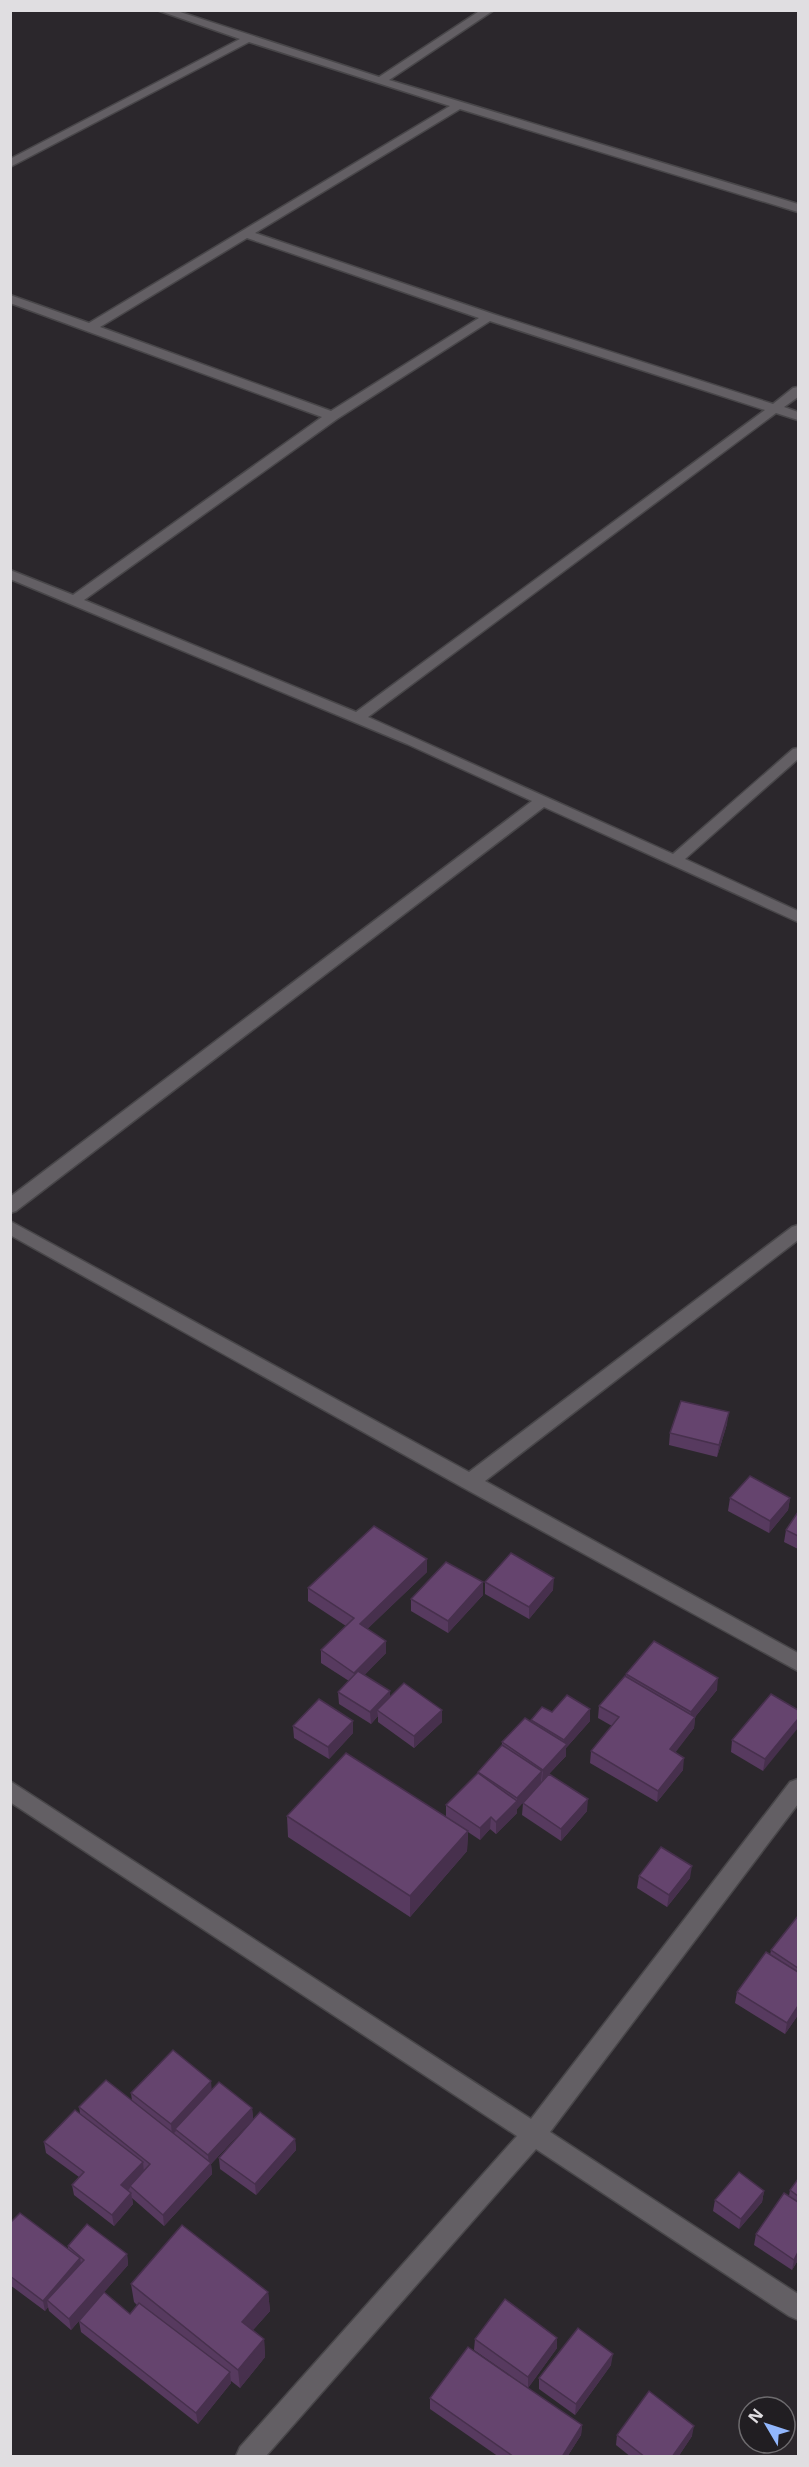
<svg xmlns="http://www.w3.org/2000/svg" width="809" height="2467" viewBox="0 0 809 2467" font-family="'Noto Sans',sans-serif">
  <rect width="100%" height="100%" fill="#2b272c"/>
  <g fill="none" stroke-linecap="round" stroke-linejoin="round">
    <!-- minor casing -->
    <g stroke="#484649" stroke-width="3">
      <g id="minor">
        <path d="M 157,10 L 174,10 L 379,77 L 481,10 L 494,10 L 389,80 L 798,204 L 798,212 L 460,109 L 255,233 L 493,314 L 773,404 L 793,388 L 798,387 L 798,397 L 784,407 L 798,412 L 798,420 L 776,413 L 368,717 L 673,854 L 793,749 L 798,748 L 798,759 L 685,859 L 798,911 L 798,922 L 544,807 L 16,1211 L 10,1213 L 10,1197 L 532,801 L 407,744 L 10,579 L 10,570 L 73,595 L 322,417 L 10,303 L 10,295 L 89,323 L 450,106 L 249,42 L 10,167 L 10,159 L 240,39 ZM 247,238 L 479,318 L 331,411 L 100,327 ZM 490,321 L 765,410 L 356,712 L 84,600 L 337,419 Z"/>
        <path d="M 10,1221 L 469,1472 L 792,1227 L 798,1225 L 798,1240 L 485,1481 L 798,1653 L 798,1671 L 462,1487 L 10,1235 Z"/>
        <path d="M 798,1779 L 798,1804 L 550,2132 L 798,2294 L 798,2320 L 789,2316 L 536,2149 L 266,2456 L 236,2456 L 240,2447 L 517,2136 L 10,1802 L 10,1781 L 531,2119 L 790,1782 Z"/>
      </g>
    </g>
    <!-- minor -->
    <use href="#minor" fill="#635f64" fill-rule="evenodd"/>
  </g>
  <!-- wall -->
  <g fill="#573a5f">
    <path d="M 727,1424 L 717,1457 L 669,1445 L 670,1433 Z"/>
    <path d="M 730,1498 L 790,1498 L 788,1510 L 769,1533 L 728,1511 Z"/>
    <path d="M 798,1512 L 798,1549 L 784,1542 L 786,1530 Z"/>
    <path d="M 427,1572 L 367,1629 L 386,1653 L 364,1675 L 390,1691 L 390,1698 L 442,1710 L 442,1722 L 414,1748 L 378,1722 L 378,1716 L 371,1724 L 339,1704 L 338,1692 L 349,1681 L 321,1663 L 321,1650 L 346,1626 L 308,1601 L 308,1588 Z"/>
    <path d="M 483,1582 L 483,1595 L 448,1633 L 411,1611 L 411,1599 Z"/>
    <path d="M 485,1582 L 553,1590 L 529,1619 L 485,1594 Z"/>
    <path d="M 626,1674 L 717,1690 L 695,1717 L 694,1728 L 675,1752 L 683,1770 L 657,1802 L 590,1763 L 591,1751 L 612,1726 L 598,1718 L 599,1706 L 626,1677 Z"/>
    <path d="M 798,1710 L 763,1771 L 731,1752 L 732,1740 Z"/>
    <path d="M 552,1712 L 590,1721 L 566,1748 L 566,1756 L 549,1774 L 587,1811 L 561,1841 L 522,1815 L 523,1803 L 541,1783 L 517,1809 L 517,1813 L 496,1834 L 490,1829 L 480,1840 L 468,1832 L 467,1851 L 410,1917 L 288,1837 L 287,1816 L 446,1817 L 446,1805 L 478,1773 L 478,1772 L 502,1746 L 502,1742 L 531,1721 L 531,1720 Z"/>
    <path d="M 293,1726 L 353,1733 L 329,1759 L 294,1738 Z"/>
    <path d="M 639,1876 L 690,1878 L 667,1907 L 637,1888 Z"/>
    <path d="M 798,1916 L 798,2015 L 785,2034 L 735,2003 L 737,1992 L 770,1955 L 771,1950 Z"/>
    <path d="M 212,2090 L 252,2108 L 253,2119 L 211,2164 L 212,2174 L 164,2226 L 132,2198 L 133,2204 L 114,2226 L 74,2195 L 72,2185 L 79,2177 L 46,2153 L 44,2142 L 80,2113 L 79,2107 L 132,2101 L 131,2093 Z"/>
    <path d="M 295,2139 L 296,2150 L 256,2195 L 220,2169 L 219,2158 Z"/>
    <path d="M 798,2179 L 798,2260 L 792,2270 L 754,2245 L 756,2234 L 789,2196 L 790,2190 Z"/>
    <path d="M 764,2191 L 762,2202 L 739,2229 L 713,2211 L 715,2200 Z"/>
    <path d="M 10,2223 L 68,2250 L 68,2246 L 127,2254 L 128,2265 L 104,2292 L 130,2314 L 137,2305 L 134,2302 L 131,2284 L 268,2292 L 270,2311 L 253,2330 L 264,2339 L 265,2357 L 240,2388 L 231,2381 L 231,2383 L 198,2424 L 81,2332 L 79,2321 L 92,2306 L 71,2330 L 49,2311 L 48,2307 L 45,2311 L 10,2285 Z"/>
    <path d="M 475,2339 L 557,2348 L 528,2388 L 474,2350 Z"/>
    <path d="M 611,2365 L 575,2415 L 539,2389 L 539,2378 Z"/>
    <path d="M 430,2398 L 582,2425 L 581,2435 L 567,2457 L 499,2457 L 430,2409 Z"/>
    <path d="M 617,2435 L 692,2436 L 678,2457 L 631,2457 L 616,2445 Z"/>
  </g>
  <!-- shaded-wall -->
  <g fill="#47304d">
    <path d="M 729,1412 L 727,1424 L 717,1457 L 719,1445 Z"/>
    <path d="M 790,1498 L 788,1510 L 769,1533 L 770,1521 Z"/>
    <path d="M 427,1559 L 427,1572 L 360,1636 L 360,1624 Z"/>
    <path d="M 554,1578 L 553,1590 L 529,1619 L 529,1607 Z"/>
    <path d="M 483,1582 L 483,1595 L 448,1633 L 448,1621 Z"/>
    <path d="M 386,1641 L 386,1653 L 355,1685 L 354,1673 Z"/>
    <path d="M 718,1678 L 717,1690 L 695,1717 L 694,1728 L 669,1761 L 670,1749 L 690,1723 L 691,1712 Z"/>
    <path d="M 390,1691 L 390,1703 L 377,1710 L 378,1716 L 371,1724 L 370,1712 Z"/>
    <path d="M 590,1709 L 590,1721 L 566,1748 L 566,1756 L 542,1781 L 543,1770 L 563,1748 L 564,1740 Z"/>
    <path d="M 442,1710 L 442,1722 L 414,1748 L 414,1736 Z"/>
    <path d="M 798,1719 L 798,1728 L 763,1771 L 765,1759 Z"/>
    <path d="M 353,1721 L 353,1733 L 329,1759 L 328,1747 Z"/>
    <path d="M 684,1758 L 683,1770 L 657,1802 L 658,1791 Z"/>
    <path d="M 542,1771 L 541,1783 L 517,1809 L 517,1813 L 496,1834 L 496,1822 L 517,1802 L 517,1798 Z"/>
    <path d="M 588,1799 L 587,1811 L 561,1841 L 561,1829 Z"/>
    <path d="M 491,1817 L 490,1829 L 480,1840 L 480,1828 Z"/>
    <path d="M 468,1831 L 467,1851 L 410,1917 L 410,1896 Z"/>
    <path d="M 692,1866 L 690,1878 L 667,1907 L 669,1895 Z"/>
    <path d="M 798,2006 L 798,2015 L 785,2034 L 787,2023 Z"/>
    <path d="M 211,2081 L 212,2092 L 175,2129 L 176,2131 L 172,2135 L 171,2124 Z"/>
    <path d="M 252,2108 L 253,2119 L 211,2164 L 212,2174 L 164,2226 L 163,2215 L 209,2165 L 208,2155 Z"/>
    <path d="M 295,2139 L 296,2150 L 256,2195 L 255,2184 Z"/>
    <path d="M 143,2162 L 144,2173 L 130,2186 L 130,2188 L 123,2196 L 121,2185 Z"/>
    <path d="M 764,2191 L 762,2202 L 739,2229 L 741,2219 Z"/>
    <path d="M 131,2193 L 133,2204 L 114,2226 L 112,2215 Z"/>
    <path d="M 798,2252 L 798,2260 L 792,2270 L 794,2260 Z"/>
    <path d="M 127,2254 L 128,2265 L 71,2330 L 69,2319 Z"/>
    <path d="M 80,2258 L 82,2269 L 47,2300 L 48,2307 L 45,2311 L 43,2301 Z"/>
    <path d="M 268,2292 L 270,2311 L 244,2340 L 242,2322 Z"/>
    <path d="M 557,2338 L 557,2348 L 528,2388 L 528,2377 Z"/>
    <path d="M 264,2339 L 265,2357 L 240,2388 L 238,2370 Z"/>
    <path d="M 613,2354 L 611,2365 L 575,2415 L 576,2404 Z"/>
    <path d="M 230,2372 L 231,2383 L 198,2424 L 196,2413 Z"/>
    <path d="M 582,2425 L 581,2435 L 567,2457 L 562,2457 Z"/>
    <path d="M 694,2426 L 692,2436 L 678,2457 L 672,2457 Z"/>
  </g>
  <!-- building -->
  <g fill="#65446e" stroke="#47304d" stroke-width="1.5">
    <path d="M 681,1401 L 729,1412 L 719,1445 L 670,1433 Z"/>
    <path d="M 750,1476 L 790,1498 L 770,1521 L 730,1498 Z"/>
    <path d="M 798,1512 L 798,1536 L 786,1530 Z"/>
    <path d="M 374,1526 L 427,1559 L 360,1624 L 386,1641 L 354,1673 L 321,1650 L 354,1618 L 308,1588 Z"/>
    <path d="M 511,1553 L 554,1578 L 529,1607 L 485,1582 Z"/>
    <path d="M 446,1562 L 483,1582 L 448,1621 L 411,1599 Z"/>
    <path d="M 654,1641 L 718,1678 L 691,1712 L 626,1674 Z"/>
    <path d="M 358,1671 L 390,1691 L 370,1712 L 338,1692 Z"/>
    <path d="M 625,1676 L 695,1717 L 670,1749 L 684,1758 L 658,1791 L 591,1751 L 619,1717 L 599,1706 Z"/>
    <path d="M 404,1683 L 442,1710 L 414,1736 L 377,1710 Z"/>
    <path d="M 771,1694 L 798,1710 L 798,1719 L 765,1759 L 732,1740 Z"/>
    <path d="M 567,1695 L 590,1709 L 564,1740 L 531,1720 L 542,1707 L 552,1712 Z"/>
    <path d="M 319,1699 L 353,1721 L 328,1747 L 293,1726 Z"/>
    <path d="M 525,1718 L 567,1744 L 543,1770 L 502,1742 Z"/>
    <path d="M 502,1745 L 542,1771 L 517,1798 L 478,1772 Z"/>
    <path d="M 346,1753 L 468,1831 L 410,1896 L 287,1816 Z"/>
    <path d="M 478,1773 L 517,1801 L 496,1822 L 491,1817 L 480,1828 L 446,1805 Z"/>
    <path d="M 549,1774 L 588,1799 L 561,1829 L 523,1803 Z"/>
    <path d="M 661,1847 L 692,1866 L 669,1895 L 639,1876 Z"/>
    <path d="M 798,1916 L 798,1968 L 771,1950 Z"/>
    <path d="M 766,1952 L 798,1972 L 798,2006 L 787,2023 L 737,1992 Z"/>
    <path d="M 173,2050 L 211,2081 L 171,2124 L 131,2093 Z"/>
    <path d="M 106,2080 L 211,2163 L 163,2215 L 130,2186 L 150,2164 L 79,2107 Z"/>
    <path d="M 219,2082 L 252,2108 L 208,2155 L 175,2129 Z"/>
    <path d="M 75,2110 L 143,2162 L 121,2185 L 131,2193 L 112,2215 L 72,2185 L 84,2172 L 44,2142 Z"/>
    <path d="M 260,2112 L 295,2139 L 255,2184 L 219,2158 Z"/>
    <path d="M 739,2172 L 764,2191 L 741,2219 L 715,2200 Z"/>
    <path d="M 798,2179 L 798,2196 L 790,2190 Z"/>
    <path d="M 784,2193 L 798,2202 L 798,2252 L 794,2260 L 756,2234 Z"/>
    <path d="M 20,2213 L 80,2258 L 43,2301 L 10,2276 L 10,2223 Z"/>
    <path d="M 87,2224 L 127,2254 L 69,2319 L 47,2300 L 84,2260 L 68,2246 Z"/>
    <path d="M 182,2225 L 268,2292 L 242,2322 L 264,2339 L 238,2370 L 131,2284 Z"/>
    <path d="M 104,2292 L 130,2314 L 139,2303 L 230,2372 L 196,2413 L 79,2321 Z"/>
    <path d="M 505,2299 L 557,2338 L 528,2377 L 475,2339 Z"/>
    <path d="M 578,2328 L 613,2354 L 576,2404 L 539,2378 Z"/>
    <path d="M 468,2347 L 582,2425 L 562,2457 L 514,2457 L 430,2398 Z"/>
    <path d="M 649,2391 L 694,2426 L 672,2457 L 645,2457 L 617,2435 Z"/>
  </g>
  <!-- border -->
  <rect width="809" height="2467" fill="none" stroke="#e0dee1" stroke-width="24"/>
  <!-- north arrow -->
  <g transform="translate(767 2425) rotate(309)"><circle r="28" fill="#211e22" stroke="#6d6b6e" stroke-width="1.5"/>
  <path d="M0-4.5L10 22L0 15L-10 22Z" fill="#92b7fd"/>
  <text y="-9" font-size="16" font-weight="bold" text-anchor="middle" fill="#e0dee1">N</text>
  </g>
</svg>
